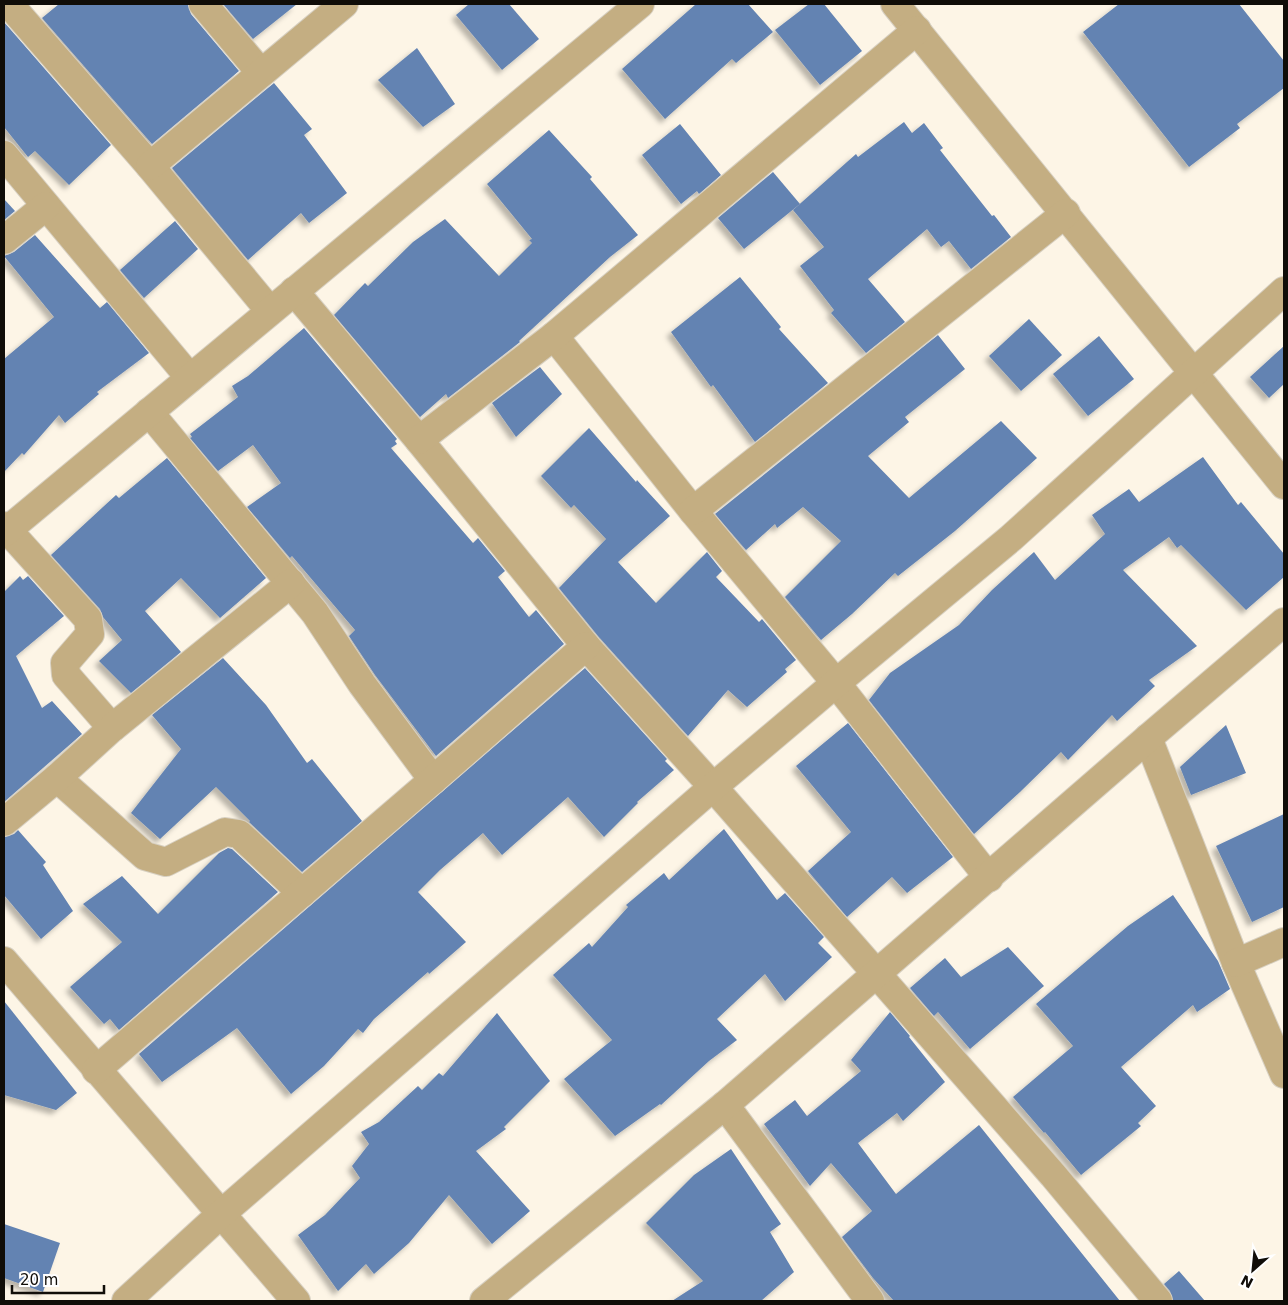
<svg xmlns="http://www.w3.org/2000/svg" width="1288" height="1305" viewBox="0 0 1288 1305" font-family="'DejaVu Sans',sans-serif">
  <defs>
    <filter id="shadow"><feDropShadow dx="-4.5" dy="4.5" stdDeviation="2.5" flood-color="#0004"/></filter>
  </defs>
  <rect width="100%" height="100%" fill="#fdf5e6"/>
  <!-- building -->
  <g fill="#6383b2" filter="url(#shadow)">
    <path d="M 59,4 L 188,4 L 191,14 L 239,71 L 152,144 L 42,18 Z"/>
    <path d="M 223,4 L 297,4 L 253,39 Z"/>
    <path d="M 469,4 L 509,4 L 539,39 L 502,70 L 456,15 Z"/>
    <path d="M 696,4 L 748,4 L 773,32 L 736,63 L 732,59 L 665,119 L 622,69 Z"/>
    <path d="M 809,4 L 824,4 L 862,51 L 820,85 L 775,30 Z"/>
    <path d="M 1119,4 L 1239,4 L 1284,61 L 1284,88 L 1237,124 L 1240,128 L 1189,167 L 1083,32 Z"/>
    <path d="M 4,22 L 111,145 L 69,185 L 35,151 L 28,157 L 4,127 Z"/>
    <path d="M 417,48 L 455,104 L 423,127 L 378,80 Z"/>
    <path d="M 274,83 L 312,129 L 304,135 L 347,193 L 309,223 L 301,213 L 248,260 L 172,168 Z"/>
    <path d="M 904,122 L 912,133 L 924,123 L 943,148 L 940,150 L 992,216 L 994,215 L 1011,237 L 971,269 L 949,241 L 941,247 L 927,229 L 868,279 L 905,322 L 866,353 L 831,313 L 834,310 L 800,266 L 824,247 L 793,210 L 856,154 L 858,157 Z"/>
    <path d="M 680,124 L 721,175 L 699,194 L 697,191 L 681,204 L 642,155 Z"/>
    <path d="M 549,130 L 592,177 L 590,179 L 638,235 L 610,257 L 519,341 L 520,342 L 448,398 L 446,394 L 420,417 L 334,315 L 365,283 L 368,286 L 413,242 L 445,219 L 499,276 L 532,243 L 529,240 L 532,239 L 487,184 Z"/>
    <path d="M 773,172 L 800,204 L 744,249 L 718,218 Z"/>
    <path d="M 4,199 L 15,211 L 4,220 Z"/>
    <path d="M 175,221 L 198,249 L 144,298 L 120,270 Z"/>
    <path d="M 35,235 L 100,308 L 107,302 L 149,353 L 97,392 L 99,394 L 65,423 L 59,415 L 24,455 L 22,453 L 4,472 L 4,359 L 54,317 L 4,256 L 14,252 Z"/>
    <path d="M 740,277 L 781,327 L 779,329 L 828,383 L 755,442 L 713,385 L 711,387 L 671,332 Z"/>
    <path d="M 1029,319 L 1062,355 L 1021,391 L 989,356 Z"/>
    <path d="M 304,328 L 397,439 L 395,441 L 397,444 L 391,448 L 473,543 L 478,538 L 505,571 L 498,577 L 529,617 L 536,610 L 564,644 L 436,756 L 375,675 L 349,636 L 355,630 L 292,556 L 290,558 L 247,507 L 281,483 L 253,445 L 218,471 L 190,438 L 192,437 L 190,434 L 238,397 L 232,386 L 248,376 Z"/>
    <path d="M 938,335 L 965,369 L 905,417 L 909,422 L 868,456 L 909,498 L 1001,421 L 1037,458 L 955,531 L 898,576 L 895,573 L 852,614 L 821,640 L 785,597 L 841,541 L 803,507 L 777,528 L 775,524 L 746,550 L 715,514 Z"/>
    <path d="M 1099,336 L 1134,379 L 1088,416 L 1053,374 Z"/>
    <path d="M 1284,346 L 1284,384 L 1269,398 L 1250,377 Z"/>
    <path d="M 540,367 L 562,394 L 516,437 L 492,403 Z"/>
    <path d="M 589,428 L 636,482 L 637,480 L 670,516 L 618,562 L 656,603 L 707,552 L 722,571 L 716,577 L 759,622 L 762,619 L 796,660 L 785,669 L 787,672 L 747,707 L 728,690 L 688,736 L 598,636 L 559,588 L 606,539 L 574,505 L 571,508 L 541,476 Z"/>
    <path d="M 1203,457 L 1238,505 L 1241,502 L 1284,554 L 1284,577 L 1246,610 L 1181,545 L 1177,548 L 1169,537 L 1123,570 L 1197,646 L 1149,680 L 1155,686 L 1117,721 L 1112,715 L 1068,760 L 1061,752 L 1020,792 L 974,834 L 869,700 L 890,673 L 959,625 L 992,590 L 1034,552 L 1055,580 L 1105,534 L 1092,515 L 1129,489 L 1139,502 Z"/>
    <path d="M 167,458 L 266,578 L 220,618 L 181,578 L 145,611 L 181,652 L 131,693 L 99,661 L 122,640 L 103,617 L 100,609 L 51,555 L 116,495 L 119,498 Z"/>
    <path d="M 20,576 L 23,580 L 28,576 L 64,616 L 16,656 L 42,708 L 52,701 L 82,734 L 4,802 L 4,592 Z"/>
    <path d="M 223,658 L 266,705 L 307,763 L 312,759 L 362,821 L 302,872 L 249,822 L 250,821 L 216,787 L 160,839 L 131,813 L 181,749 L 152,715 Z"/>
    <path d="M 585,668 L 667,759 L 665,761 L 674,770 L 637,802 L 638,803 L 604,837 L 568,797 L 502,855 L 483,833 L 440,870 L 418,892 L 466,942 L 429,974 L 428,972 L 374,1019 L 363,1033 L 358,1029 L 324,1066 L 291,1094 L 237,1028 L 162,1082 L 139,1054 Z"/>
    <path d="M 848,723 L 953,857 L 907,893 L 892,877 L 847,917 L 808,871 L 851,832 L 796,766 Z"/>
    <path d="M 1226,725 L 1246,773 L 1191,795 L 1180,767 Z"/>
    <path d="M 1284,814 L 1284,907 L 1252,922 L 1216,846 Z"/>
    <path d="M 724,829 L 777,900 L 785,893 L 824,937 L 818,943 L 832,957 L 785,1001 L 765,974 L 717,1019 L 737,1040 L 709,1061 L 661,1105 L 660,1104 L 615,1136 L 564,1079 L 612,1040 L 553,975 L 589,943 L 592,947 L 628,907 L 626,905 L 664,873 L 669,880 Z"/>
    <path d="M 18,830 L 46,862 L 43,865 L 73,911 L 41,939 L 4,895 L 4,837 L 14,834 Z"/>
    <path d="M 228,848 L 232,849 L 278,892 L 119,1030 L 110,1019 L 104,1024 L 70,987 L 122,942 L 83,904 L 122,876 L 158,914 L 219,853 Z"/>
    <path d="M 1173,895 L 1218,961 L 1230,989 L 1197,1012 L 1193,1005 L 1121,1067 L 1156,1106 L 1138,1123 L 1141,1126 L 1081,1175 L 1045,1132 L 1044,1133 L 1013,1097 L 1073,1046 L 1036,1004 L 1128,926 Z"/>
    <path d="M 1008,947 L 1044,986 L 970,1049 L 938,1012 L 934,1016 L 910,988 L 945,958 L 961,977 Z"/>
    <path d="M 4,1001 L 77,1093 L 56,1110 L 4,1095 Z"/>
    <path d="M 890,1012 L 910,1036 L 909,1037 L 945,1082 L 903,1121 L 897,1113 L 858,1143 L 896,1194 L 979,1125 L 1120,1301 L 894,1301 L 873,1278 L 842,1237 L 872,1211 L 831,1163 L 810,1186 L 764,1124 L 795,1100 L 807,1116 L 861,1071 L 851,1060 Z"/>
    <path d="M 497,1013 L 550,1081 L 504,1127 L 506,1129 L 476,1151 L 530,1211 L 492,1244 L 449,1195 L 409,1243 L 374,1274 L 366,1264 L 338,1291 L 298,1235 L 325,1215 L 360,1178 L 352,1166 L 369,1144 L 361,1132 L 379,1122 L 418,1086 L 422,1090 L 439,1073 L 443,1076 Z"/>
    <path d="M 731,1149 L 781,1224 L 770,1232 L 794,1272 L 761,1301 L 672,1301 L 703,1281 L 646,1223 L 694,1175 Z"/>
    <path d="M 4,1224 L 60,1243 L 43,1292 L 4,1278 Z"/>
    <path d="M 1179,1271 L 1205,1301 L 1173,1301 L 1170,1291 L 1164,1284 Z"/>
  </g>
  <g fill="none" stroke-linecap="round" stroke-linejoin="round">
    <!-- street casing -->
    <g stroke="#d7d0c2" stroke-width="30">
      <g id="street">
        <path d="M 9,4 L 150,166 L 270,311"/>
        <path d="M 203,4 L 261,73"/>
        <path d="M 895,4 L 1284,485"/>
        <path d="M 4,155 L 190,378"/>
        <path d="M 150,166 L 344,4"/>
        <path d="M 4,240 L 46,206"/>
        <path d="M 294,291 L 419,440 L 586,646 L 713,787 L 1053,1175 L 1158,1301"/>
        <path d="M 554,336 L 693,511 L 836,683 L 989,878"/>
        <path d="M 149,412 L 315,613 L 362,684 L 433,780"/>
        <path d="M 419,440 L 554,336 L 917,30"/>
        <path d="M 693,511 L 1066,213"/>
        <path d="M 4,526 L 88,619 L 90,634 L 65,663 L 66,675 L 112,728"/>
        <path d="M 4,533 L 640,4"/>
        <path d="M 1148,738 L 1236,963 L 1284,1074"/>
        <path d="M 57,778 L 145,856 L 166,862 L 225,832 L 239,834 L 302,893"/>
        <path d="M 4,822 L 57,778 L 112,728 L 291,583"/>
        <path d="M 4,961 L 296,1301"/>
        <path d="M 1236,963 L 1284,942"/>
        <path d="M 96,1070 L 433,780 L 586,646"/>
        <path d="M 725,1105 L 870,1301"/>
        <path d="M 126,1301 L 221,1214 L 713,787 L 836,683 L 1011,538 L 1284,291"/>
        <path d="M 484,1301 L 725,1105 L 1148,738 L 1284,622"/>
      </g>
    </g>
    <!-- street -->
    <use href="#street" stroke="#c4ae82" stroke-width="28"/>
  </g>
  <!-- border -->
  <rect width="1288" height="1305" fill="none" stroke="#100d08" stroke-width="10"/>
  <!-- north arrow -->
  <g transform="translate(1253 1270) rotate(207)" stroke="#ffffff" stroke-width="4" paint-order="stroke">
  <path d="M0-4L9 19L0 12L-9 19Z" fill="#100d08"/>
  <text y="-8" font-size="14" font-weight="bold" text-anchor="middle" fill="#100d08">N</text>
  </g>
  <!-- scale -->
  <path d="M12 1285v8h92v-8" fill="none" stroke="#100d08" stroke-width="2.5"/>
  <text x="20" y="1285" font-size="15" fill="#100d08" stroke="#ffffff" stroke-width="4" paint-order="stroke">20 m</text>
</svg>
